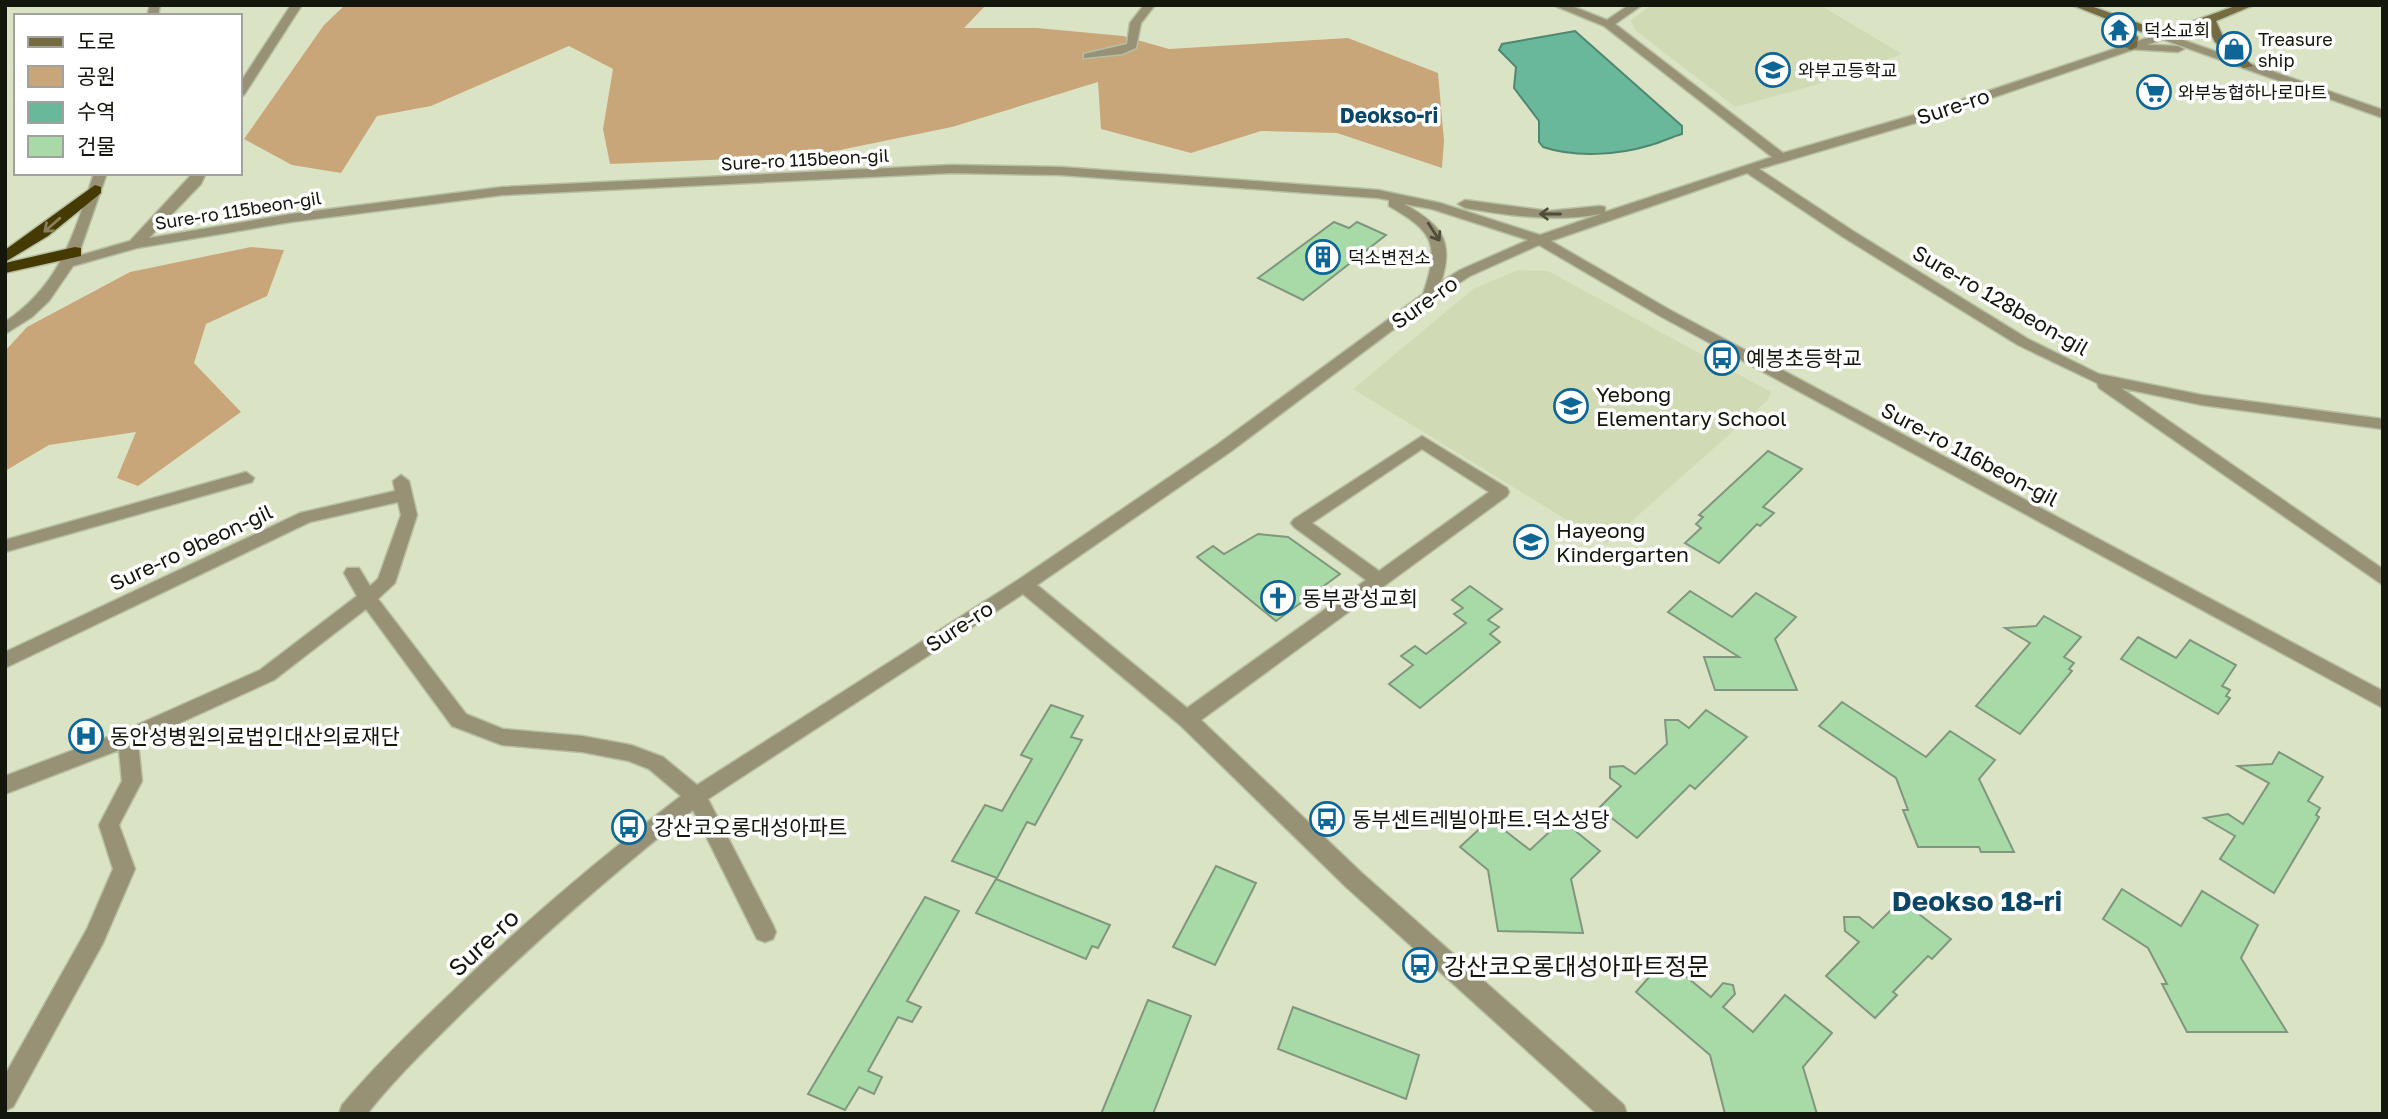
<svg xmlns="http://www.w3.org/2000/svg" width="2388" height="1119" viewBox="0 0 2388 1119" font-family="'Golos Text','Noto Sans KR',sans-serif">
  <rect width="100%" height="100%" fill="#dae4c5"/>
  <!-- built -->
  <g fill="#d0dbb5">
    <path d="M 1652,5 L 1820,5 L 1902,54 L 1816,85 L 1735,107 L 1635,30 L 1631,20 Z"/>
    <path d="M 1518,270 L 1548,271 L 1771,392 L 1767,401 L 1606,544 L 1353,389 L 1473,289 Z"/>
  </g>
  <!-- green -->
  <g fill="#c9a67a">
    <path d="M 345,5 L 986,5 L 964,28 L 1037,28 L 1123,36 L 1169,49 L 1348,38 L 1438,73 L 1444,141 L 1442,168 L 1337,133 L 1261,131 L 1191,153 L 1101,129 L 1098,82 L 952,127 L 811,156 L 610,164 L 603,129 L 613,69 L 569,46 L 431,106 L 377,116 L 341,173 L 292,165 L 244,139 L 324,25 Z"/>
    <path d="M 251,247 L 284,250 L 267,296 L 206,324 L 194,363 L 241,412 L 138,486 L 117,478 L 136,432 L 49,445 L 5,471 L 5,351 L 27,327 L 130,272 Z"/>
  </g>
  <!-- water -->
  <path fill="#69b89c" stroke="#4f8770" stroke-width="2" d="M 1575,31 L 1682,126 L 1682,134 C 1671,137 1662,142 1651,145 C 1618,155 1576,158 1543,147 L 1539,142 L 1539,121 L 1514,88 L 1516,67 L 1499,50 L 1502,44 Z"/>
  <!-- building -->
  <g fill="#a7daa7" stroke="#80967f" stroke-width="2">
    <path d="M 1334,222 L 1349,228 L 1357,222 L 1386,235 L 1303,300 L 1258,278 Z"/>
    <path d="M 1768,451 L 1802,469 L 1763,507 L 1774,513 L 1760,526 L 1757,524 L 1719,563 L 1685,543 L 1701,528 L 1696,524 L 1703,517 L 1699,515 Z"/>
    <path d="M 1258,534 L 1288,537 L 1340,574 L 1276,621 L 1197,557 L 1213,546 L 1224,554 Z"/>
    <path d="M 1470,586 L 1502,609 L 1488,620 L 1499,627 L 1490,634 L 1500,642 L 1420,708 L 1389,684 L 1413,665 L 1401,656 L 1415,646 L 1426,654 L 1466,623 L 1454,614 L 1463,608 L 1452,600 Z"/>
    <path d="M 1690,591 L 1732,617 L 1756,593 L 1796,617 L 1775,639 L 1797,690 L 1715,690 L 1704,657 L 1739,657 L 1668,612 Z"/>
    <path d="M 2044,616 L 2081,637 L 2064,657 L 2074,663 L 2069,669 L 2072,671 L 2020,734 L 1976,706 L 2030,643 L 2005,628 L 2036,626 Z"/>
    <path d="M 2138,637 L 2176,658 L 2190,640 L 2236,665 L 2222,686 L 2230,690 L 2226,696 L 2230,698 L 2218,714 L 2121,659 Z"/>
    <path d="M 1842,702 L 1926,757 L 1950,731 L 1995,760 L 1979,779 L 2014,852 L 1981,852 L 1979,847 L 1918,847 L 1903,810 L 1908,810 L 1896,778 L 1819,726 Z"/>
    <path d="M 1051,705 L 1083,716 L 1071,737 L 1082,740 L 1035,825 L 1027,822 L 997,878 L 952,861 L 985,805 L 1002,811 L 1032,759 L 1021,755 Z"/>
    <path d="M 1706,710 L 1747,737 L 1695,789 L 1690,785 L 1637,838 L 1599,808 L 1621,786 L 1610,778 L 1610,767 L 1623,766 L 1635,774 L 1667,744 L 1665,720 L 1678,720 L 1689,728 Z"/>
    <path d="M 2279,752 L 2323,777 L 2308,801 L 2320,808 L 2316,815 L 2319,817 L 2274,893 L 2220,859 L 2235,836 L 2204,818 L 2228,814 L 2243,824 L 2269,783 L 2238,766 L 2272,764 Z"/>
    <path d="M 1490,819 L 1530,850 L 1562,820 L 1600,851 L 1571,879 L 1583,933 L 1498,931 L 1488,870 L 1460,847 Z"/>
    <path d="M 1216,866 L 1256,883 L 1215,965 L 1173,947 Z"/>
    <path d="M 996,879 L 1110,925 L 1098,948 L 1092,946 L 1086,959 L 976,913 Z"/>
    <path d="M 2122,889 L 2181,926 L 2202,891 L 2258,925 L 2241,958 L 2287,1032 L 2187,1032 L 2162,984 L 2167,984 L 2148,948 L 2103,919 Z"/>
    <path d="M 925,897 L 959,911 L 907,1001 L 921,1007 L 912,1022 L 898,1017 L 868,1071 L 882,1077 L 874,1094 L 859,1087 L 845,1110 L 808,1094 Z"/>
    <path d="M 1901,900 L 1951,939 L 1932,959 L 1928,956 L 1893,992 L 1897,995 L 1875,1018 L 1826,976 L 1859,942 L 1845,931 L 1844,917 L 1859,917 L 1873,928 Z"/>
    <path d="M 1665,959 L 1711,997 L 1723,983 L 1733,985 L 1735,994 L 1723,1007 L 1753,1032 L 1785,995 L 1832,1033 L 1803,1067 L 1817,1114 L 1725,1114 L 1710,1055 L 1636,992 Z"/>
    <path d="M 1148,1000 L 1191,1016 L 1153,1114 L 1101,1114 Z"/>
    <path d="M 1293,1007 L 1419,1055 L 1406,1099 L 1278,1049 Z"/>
  </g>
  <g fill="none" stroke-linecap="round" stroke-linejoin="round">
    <!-- minor casing -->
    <g stroke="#b6bfa4" stroke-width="3">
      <g id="minor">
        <path d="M 150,5 L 160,5 L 158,16 L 147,16 Z"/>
        <path d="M 291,5 L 302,5 L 244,95 L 240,96 L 240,83 Z"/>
        <path d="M 1144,5 L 1155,5 L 1141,23 L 1136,48 L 1122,54 L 1084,58 L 1084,54 L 1127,44 L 1130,23 Z"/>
        <path d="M 1553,5 L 1569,5 L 1607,20 L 1629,5 L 1642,5 L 1615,24 L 1783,153 L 1931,110 L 2159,34 L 2167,34 L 2167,38 L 1939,116 L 1759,169 L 1853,231 L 2028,339 L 2099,374 L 2202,395 L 2383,419 L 2383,429 L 2202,405 L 2121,388 L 2383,569 L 2383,585 L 2099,388 L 2097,383 L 2018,345 L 1843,237 L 1747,173 L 1551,241 L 1670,310 L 2383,691 L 2383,708 L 1660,316 L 1539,245 L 1470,276 L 1434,299 L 1230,452 L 1037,585 L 1187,708 L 1366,580 L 1294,527 L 1291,523 L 1294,519 L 1422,436 L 1507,488 L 1509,492 L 1507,496 L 1201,720 L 1362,873 L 1624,1105 L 1627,1114 L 1597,1114 L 1346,887 L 1180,725 L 1023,594 L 708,799 L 773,925 L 776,932 L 773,939 L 765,942 L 757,939 L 693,810 C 613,873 538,939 465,1010 C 431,1044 397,1076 367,1114 L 339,1114 L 342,1105 C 376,1065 412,1030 450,994 C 523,923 600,858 681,796 L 649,769 L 629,761 L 582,752 L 502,745 L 452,726 L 366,609 L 274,680 L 138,742 L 142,781 L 119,825 L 135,869 L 103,943 L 13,1107 L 5,1111 L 5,1075 L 87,929 L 113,869 L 99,825 L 122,781 L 119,750 L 5,794 L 5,776 L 121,732 L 260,670 L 357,596 L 344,573 L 347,568 L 359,568 L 370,586 L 378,579 L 401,515 L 398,502 L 310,522 L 5,668 L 5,652 L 300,513 L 395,491 L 393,481 L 401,475 L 409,481 L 417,515 L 395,583 L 378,599 L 466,714 L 503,729 L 582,736 L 631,745 L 663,757 L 697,785 L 1018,580 L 1218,444 L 1423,294 C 1440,244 1434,232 1389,206 L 1389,200 L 1378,198 L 1060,175 L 951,173 L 503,195 L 291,222 L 137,248 L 73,266 L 49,301 L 32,317 L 5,334 L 5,322 C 61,284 74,234 94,173 L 107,173 L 78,256 L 130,241 L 193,173 L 206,173 L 201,184 L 149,238 L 291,214 L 503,187 L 951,165 L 1060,167 L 1378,190 L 1440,203 L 1540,235 L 1601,214 C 1555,222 1511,216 1465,208 L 1458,204 L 1465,200 L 1549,211 L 1600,206 L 1605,207 L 1605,212 L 1772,157 L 1604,26 ZM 1404,204 L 1432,209 L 1528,240 L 1460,270 L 1441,282 C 1455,240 1440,224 1404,204 ZM 1422,449 L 1489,492 L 1379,571 L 1312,523 Z"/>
        <path d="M 246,472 L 254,478 L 252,482 L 5,552 L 5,540 Z"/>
      </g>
    </g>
    <!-- tertiary casing -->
    <g stroke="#b6bfa4" stroke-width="3">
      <g id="tertiary">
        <path d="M 2163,33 L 2383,110 L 2383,118 L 2159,38 L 2157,36 Z"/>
        <path d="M 2131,44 L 2178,46 L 2184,49 L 2178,52 L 2127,49 L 2127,45 Z"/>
      </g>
    </g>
    <!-- secondary casing -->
    <g stroke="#b6bfa4" stroke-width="3">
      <path id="secondary" d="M 2072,5 L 2088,5 L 2163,32 L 2238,5 L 2254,5 L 2216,21 L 2224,39 L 2253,66 L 2243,68 L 2215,42 L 2206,24 L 2163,39 L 2127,27 L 2138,37 L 2137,47 L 2131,50 L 2125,47 L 2126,38 L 2112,25 L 2112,21 Z"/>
    </g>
    <!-- motorway casing -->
    <g stroke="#b6bfa4" stroke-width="3">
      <g id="motorway">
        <path d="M 95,185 L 101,187 L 101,193 L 48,236 L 5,262 L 5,250 Z"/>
        <path d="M 75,247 L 81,248 L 81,256 L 5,273 L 5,263 Z"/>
      </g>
    </g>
    <!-- minor -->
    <use href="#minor" fill="#979175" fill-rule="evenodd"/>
    <!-- tertiary -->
    <use href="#tertiary" fill="#979175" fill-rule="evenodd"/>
    <!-- secondary -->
    <use href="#secondary" fill="#756b41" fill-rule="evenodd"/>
    <!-- motorway -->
    <use href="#motorway" fill="#453a01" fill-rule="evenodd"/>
  </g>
  <!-- one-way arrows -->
  <defs><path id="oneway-shaft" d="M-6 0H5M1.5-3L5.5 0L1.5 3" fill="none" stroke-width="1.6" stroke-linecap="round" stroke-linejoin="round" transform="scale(1.75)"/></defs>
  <g stroke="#4e4d3b">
    <use href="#oneway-shaft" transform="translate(1550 214) rotate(-180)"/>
    <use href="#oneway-shaft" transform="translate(1434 232) rotate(57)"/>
  </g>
  <use stroke="#867f5a" href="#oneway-shaft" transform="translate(52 225) rotate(139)"/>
  <!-- icons -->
  <defs>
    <g id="temple-ring" transform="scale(1.75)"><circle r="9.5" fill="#fff" stroke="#0e6697" stroke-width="1.5"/><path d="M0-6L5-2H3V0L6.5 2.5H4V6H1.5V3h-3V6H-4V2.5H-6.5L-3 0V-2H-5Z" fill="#0e6697"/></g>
    <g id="shop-ring" transform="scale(1.75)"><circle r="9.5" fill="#fff" stroke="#0e6697" stroke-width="1.5"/><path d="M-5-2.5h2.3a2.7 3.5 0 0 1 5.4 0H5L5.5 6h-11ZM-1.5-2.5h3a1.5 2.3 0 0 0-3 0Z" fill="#0e6697"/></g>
    <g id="school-ring" transform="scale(1.75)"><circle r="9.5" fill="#fff" stroke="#0e6697" stroke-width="1.5"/><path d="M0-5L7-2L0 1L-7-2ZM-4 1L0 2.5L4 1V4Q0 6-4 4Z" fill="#0e6697"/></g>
    <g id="supermarket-ring" transform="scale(1.75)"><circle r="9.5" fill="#fff" stroke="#0e6697" stroke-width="1.5"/><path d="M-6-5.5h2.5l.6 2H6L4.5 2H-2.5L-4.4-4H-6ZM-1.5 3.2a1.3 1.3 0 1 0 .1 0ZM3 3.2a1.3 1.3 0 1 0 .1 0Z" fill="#0e6697"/></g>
    <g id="building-ring" transform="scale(1.75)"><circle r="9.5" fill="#fff" stroke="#0e6697" stroke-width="1.5"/><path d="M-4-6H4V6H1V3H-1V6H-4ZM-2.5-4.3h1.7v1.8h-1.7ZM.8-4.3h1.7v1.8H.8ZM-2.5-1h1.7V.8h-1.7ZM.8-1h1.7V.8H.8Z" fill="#0e6697"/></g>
    <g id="bus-ring" transform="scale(1.75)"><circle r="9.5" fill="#fff" stroke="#0e6697" stroke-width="1.5"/><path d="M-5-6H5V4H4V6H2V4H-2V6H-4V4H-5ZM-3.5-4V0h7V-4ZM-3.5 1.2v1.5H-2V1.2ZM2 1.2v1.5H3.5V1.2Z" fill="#0e6697"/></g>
    <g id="church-ring" transform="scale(1.75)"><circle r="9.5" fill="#fff" stroke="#0e6697" stroke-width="1.5"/><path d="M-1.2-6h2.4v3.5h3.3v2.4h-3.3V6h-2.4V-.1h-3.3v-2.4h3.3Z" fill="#0e6697"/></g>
    <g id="hospital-ring" transform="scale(1.75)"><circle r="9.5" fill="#fff" stroke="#0e6697" stroke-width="1.5"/><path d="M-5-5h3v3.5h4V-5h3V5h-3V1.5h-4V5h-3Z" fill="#0e6697"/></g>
  </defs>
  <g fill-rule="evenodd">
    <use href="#temple-ring" x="2119" y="30"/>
    <use href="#shop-ring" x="2234" y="49"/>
    <use href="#school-ring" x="1773" y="70"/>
    <use href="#supermarket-ring" x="2154" y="92"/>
    <use href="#building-ring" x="1323" y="257"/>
    <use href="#bus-ring" x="1722" y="358"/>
    <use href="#school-ring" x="1571" y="406"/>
    <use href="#school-ring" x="1531" y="542"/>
    <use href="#church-ring" x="1278" y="598"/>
    <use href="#hospital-ring" x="86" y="736"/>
    <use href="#bus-ring" x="1327" y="819"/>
    <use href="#bus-ring" x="629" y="827"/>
    <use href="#bus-ring" x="1420" y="965"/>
  </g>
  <g text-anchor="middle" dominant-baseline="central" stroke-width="7" stroke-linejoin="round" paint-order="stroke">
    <!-- far-poi labels -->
    <g font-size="18" fill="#13160b" stroke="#fff" text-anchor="start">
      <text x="2144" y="30">덕소교회</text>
      <text x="2258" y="39">Treasure<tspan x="2258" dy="21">ship</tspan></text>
      <text x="1798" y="70">와부고등학교</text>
      <text x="2178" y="92">와부농협하나로마트</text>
      <text x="1348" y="257">덕소변전소</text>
    </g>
    <!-- far-street labels -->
    <g font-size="18" fill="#13160b" stroke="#fff">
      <text transform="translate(805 159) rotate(-3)">Sure-ro 115beon-gil</text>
      <text transform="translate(238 210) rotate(-9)">Sure-ro 115beon-gil</text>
    </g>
    <!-- street labels -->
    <g font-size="21" fill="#13160b" stroke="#fff">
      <text transform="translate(1953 106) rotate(-18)">Sure-ro</text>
      <text transform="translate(2001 300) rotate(30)">Sure-ro 128beon-gil</text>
      <text transform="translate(1424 302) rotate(-35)">Sure-ro</text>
      <text transform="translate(1970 454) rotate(28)">Sure-ro 116beon-gil</text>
      <text transform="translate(191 547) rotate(-25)">Sure-ro 9beon-gil</text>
      <text transform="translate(959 626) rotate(-33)">Sure-ro</text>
    </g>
    <!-- far-quarter labels -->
    <g font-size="21" font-weight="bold" fill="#0c4667" stroke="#fff">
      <text x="1389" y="115">Deokso-ri</text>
    </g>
    <!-- poi labels -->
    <g font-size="21" fill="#13160b" stroke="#fff" text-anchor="start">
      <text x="1746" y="358">예봉초등학교</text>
      <text x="1596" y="394">Yebong<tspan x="1596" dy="24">Elementary School</tspan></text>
      <text x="1556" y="530">Hayeong<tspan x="1556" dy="24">Kindergarten</tspan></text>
      <text x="1302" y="598">동부광성교회</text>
      <text x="110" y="736">동안성병원의료법인대산의료재단</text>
      <text x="1352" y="819">동부센트레빌아파트.덕소성당</text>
      <text x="654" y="827">강산코오롱대성아파트</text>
    </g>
    <!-- near-street labels -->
    <g font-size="24" fill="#13160b" stroke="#fff">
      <text transform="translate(483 942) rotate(-43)">Sure-ro</text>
    </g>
    <!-- near-poi labels -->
    <g font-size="24" fill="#13160b" stroke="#fff" text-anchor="start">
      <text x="1444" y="965">강산코오롱대성아파트정문</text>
    </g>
    <!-- near-neighbourhood labels -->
    <g font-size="28" font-weight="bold" fill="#0c4667" stroke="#fff">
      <text x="1977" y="900">Deokso 18-ri</text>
    </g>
  </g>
  <!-- border -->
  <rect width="2388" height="1119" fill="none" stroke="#13160b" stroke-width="14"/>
  <!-- legend -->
  <rect x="14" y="14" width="228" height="161" fill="#ffffff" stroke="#a1a29d" stroke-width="2"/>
  <rect x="28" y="37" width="35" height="10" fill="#756b41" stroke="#a1a29d" stroke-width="2"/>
  <text x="77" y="49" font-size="21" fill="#13160b">도로</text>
  <rect x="28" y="66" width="35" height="21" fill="#c9a67a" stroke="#a1a29d" stroke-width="2"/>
  <text x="77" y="84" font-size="21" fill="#13160b">공원</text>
  <rect x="28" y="102" width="35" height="21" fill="#69b89c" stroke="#a1a29d" stroke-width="2"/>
  <text x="77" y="119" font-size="21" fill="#13160b">수역</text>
  <rect x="28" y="136" width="35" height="21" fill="#a7daa7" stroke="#a1a29d" stroke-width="2"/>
  <text x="77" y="154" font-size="21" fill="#13160b">건물</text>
</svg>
